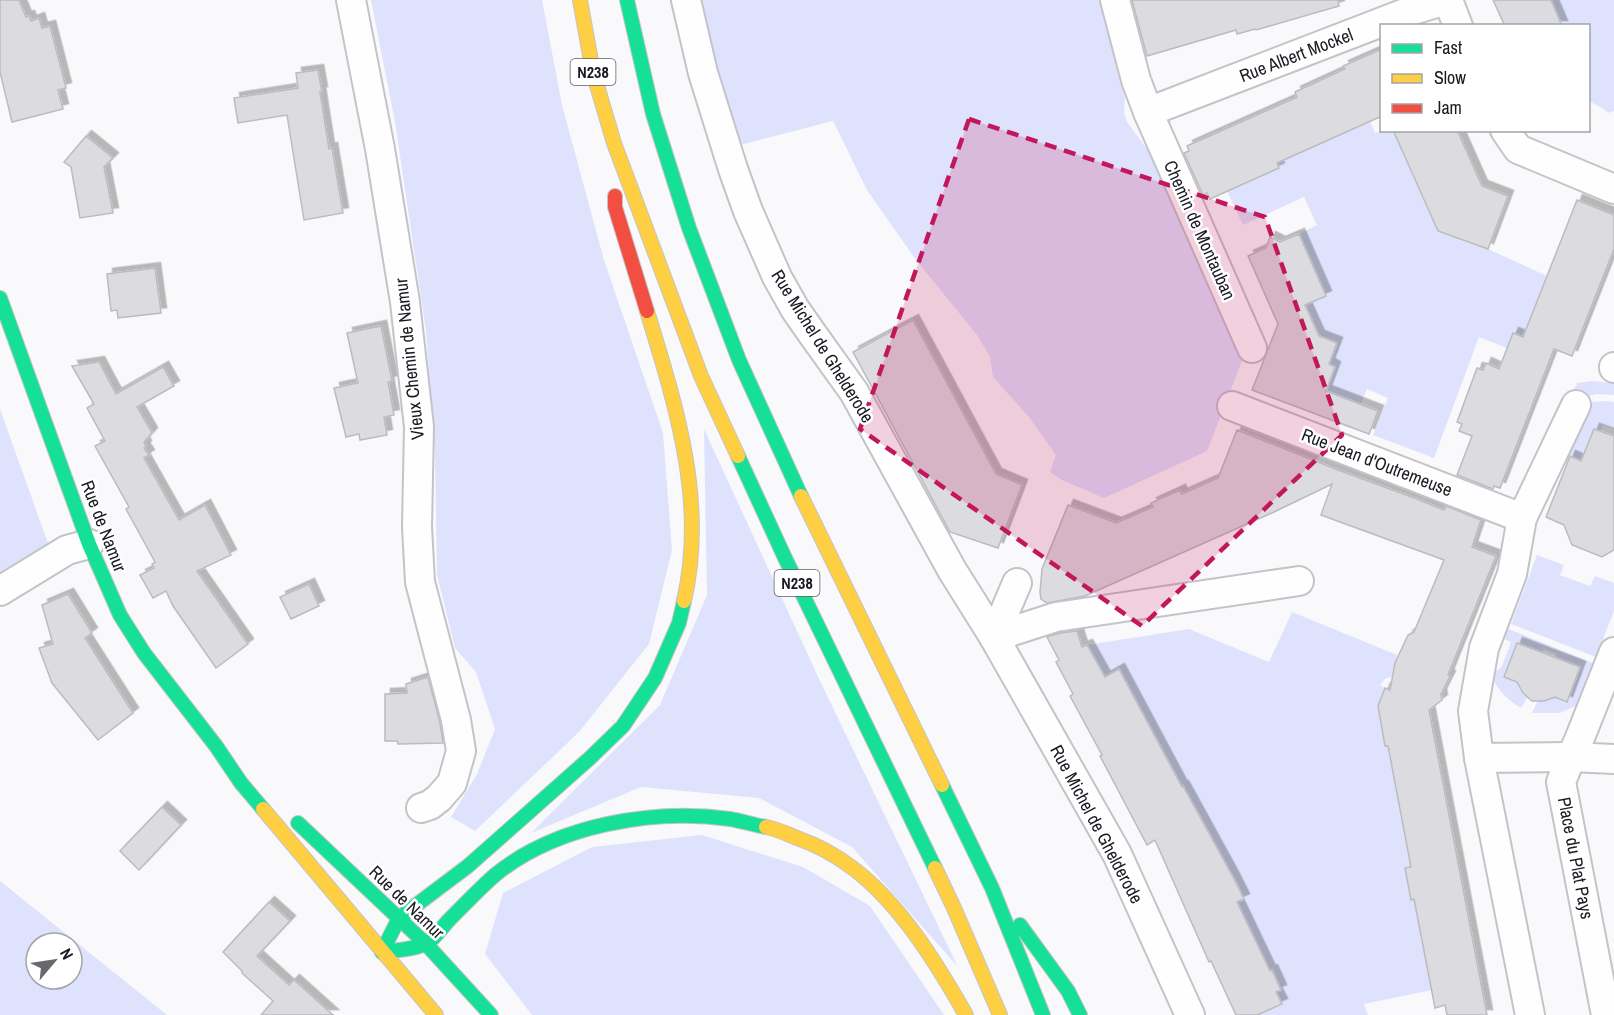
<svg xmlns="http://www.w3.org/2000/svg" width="1614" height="1015" viewBox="0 0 1614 1015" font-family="'Archivo Narrow',sans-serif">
  <defs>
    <filter id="shadow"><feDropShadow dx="5.5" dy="-5.5" stdDeviation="0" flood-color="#0004"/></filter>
  </defs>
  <rect width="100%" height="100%" fill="#f9f9fb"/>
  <!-- green -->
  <g fill="#dfe2fd" fill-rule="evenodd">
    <path d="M 371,0 L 542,0 L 562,105 L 604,260 L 663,433 L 672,550 L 649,644 L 579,732 L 475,831 L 451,817 L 477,774 L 495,729 L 476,672 L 455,648 L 437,575 L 435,455 L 426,331 L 395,122 Z"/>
    <path d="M 673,0 L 1106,0 L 1126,74 L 1124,112 L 1127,122 L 1154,158 L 1245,353 L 1207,451 L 1104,498 L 1062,480 L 1050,472 L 1056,455 L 1029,417 L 993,377 L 990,357 L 978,336 L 916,260 L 867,190 L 833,121 L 717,151 Z"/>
    <path d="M 1546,0 L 1614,0 L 1614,111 L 1608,113 L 1602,108 L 1589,101 L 1588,26 L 1562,25 L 1552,2 Z"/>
    <path d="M 1370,121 L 1375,133 L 1382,131 L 1398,131 L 1402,152 L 1438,231 L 1488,249 L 1547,276 L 1523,337 L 1513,333 L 1507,348 L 1479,337 L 1434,458 L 1373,435 L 1388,398 L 1367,389 L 1350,428 L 1316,415 L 1335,367 L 1329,364 L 1337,343 L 1314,334 L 1305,305 L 1326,296 L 1299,234 L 1317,225 L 1304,197 L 1243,225 L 1227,191 L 1277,163 Z"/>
    <path d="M 1593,381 L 1614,383 L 1614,395 L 1596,394 L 1576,400 L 1569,399 L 1577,383 Z"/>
    <path d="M 1605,401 L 1614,402 L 1614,429 L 1603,425 L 1600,431 L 1594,429 L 1581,461 L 1566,455 L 1585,406 L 1592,402 Z"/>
    <path d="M 0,409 L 49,546 L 0,577 Z"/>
    <path d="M 704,429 L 820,681 L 958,967 L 852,847 L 759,798 L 641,787 L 531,833 L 660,705 L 707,595 Z"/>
    <path d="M 1537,555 L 1564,565 L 1560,575 L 1590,586 L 1595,576 L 1614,583 L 1614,611 L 1596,657 L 1511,624 Z"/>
    <path d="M 1292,612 L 1397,655 L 1392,677 L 1386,678 L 1380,685 L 1385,688 L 1377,708 L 1387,712 L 1385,746 L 1388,746 L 1411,867 L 1405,869 L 1411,900 L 1414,899 L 1432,990 L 1364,1004 L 1368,1015 L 1257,1015 L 1282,1004 L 1276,992 L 1281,990 L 1273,971 L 1269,972 L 1237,902 L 1244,899 L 1234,877 L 1228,880 L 1182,787 L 1119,669 L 1105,677 L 1087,645 L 1189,629 L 1269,662 Z"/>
    <path d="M 1506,628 L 1598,665 L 1580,704 L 1560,713 L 1532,713 L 1537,702 L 1555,697 L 1567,702 L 1580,668 L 1555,658 L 1556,654 L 1544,649 L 1542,653 L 1517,643 L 1504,677 L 1519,683 L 1520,689 L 1527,698 L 1521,708 C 1506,699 1494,688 1491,670 L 1497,671 L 1502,666 L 1511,642 L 1502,638 Z"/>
    <path d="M 702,835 L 803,867 L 870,906 L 944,1015 L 532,1015 L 485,954 L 503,893 L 592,847 Z"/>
    <path d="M 0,881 L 167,1015 L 0,1015 ZM 36,943 L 72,943 L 72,979 L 36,979 Z"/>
  </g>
  <!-- building -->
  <g fill="#dbdbe0" stroke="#bbbbc0" stroke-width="1.5" filter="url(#shadow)">
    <path d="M 0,0 L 19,0 L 26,17 L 29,16 L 31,21 L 39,18 L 42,28 L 50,26 L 66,88 L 58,90 L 63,109 L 12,122 L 0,72 Z"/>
    <path d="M 1132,0 L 1338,0 L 1339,6 L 1256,30 L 1255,29 L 1237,34 L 1236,30 L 1147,56 Z"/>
    <path d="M 1493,0 L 1551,0 L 1562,26 L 1505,26 Z"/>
    <path d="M 1382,49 L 1382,116 L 1277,163 L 1279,168 L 1210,199 L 1207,193 L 1203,195 L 1184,153 L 1189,151 L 1187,146 L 1297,97 L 1295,92 L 1345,69 L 1343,66 Z"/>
    <path d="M 318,70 L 322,92 L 320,92 L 329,149 L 332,148 L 343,213 L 304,220 L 287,115 L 238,123 L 234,98 L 298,88 L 296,73 Z"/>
    <path d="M 1393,130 L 1457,130 L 1482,186 L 1508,196 L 1488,249 L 1438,231 Z"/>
    <path d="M 86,136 L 113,158 L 104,167 L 113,213 L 80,218 L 71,167 L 64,162 Z"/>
    <path d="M 1577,200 L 1614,215 L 1614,249 L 1572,356 L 1554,349 L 1500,488 L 1494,486 L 1493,489 L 1457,475 L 1472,436 L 1459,431 L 1462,424 L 1457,422 L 1477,368 L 1483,370 L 1486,363 L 1499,369 L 1513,333 L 1523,337 Z"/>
    <path d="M 1299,234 L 1326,296 L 1305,305 L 1319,336 L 1337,343 L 1329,364 L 1335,367 L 1326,391 L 1378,411 L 1369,434 L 1252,390 L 1278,324 L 1248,256 L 1266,248 L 1270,237 L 1280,242 Z"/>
    <path d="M 155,268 L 161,313 L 118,318 L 117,310 L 111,311 L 107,274 Z"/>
    <path d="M 913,320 L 996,474 L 1022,485 L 998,548 L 950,532 L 853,352 Z"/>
    <path d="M 381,326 L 392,381 L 388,382 L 394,415 L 384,417 L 387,435 L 360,440 L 359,434 L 346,437 L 334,388 L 358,383 L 347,333 Z"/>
    <path d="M 99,362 L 116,394 L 163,367 L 174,386 L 137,407 L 152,433 L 144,442 L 146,446 L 144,448 L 149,455 L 144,458 L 179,520 L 205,505 L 231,555 L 197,571 L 248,644 L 216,668 L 173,606 L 166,591 L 153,598 L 140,575 L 154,568 L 152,564 L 155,562 L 126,509 L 129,507 L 95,446 L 105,441 L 87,408 L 94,404 L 72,366 Z"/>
    <path d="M 1594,429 L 1614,436 L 1614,550 L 1602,557 L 1572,545 L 1564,525 L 1546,517 L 1570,456 L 1581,461 Z"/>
    <path d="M 1237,430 L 1338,470 L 1417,499 L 1444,510 L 1446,506 L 1481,520 L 1472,547 L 1496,556 L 1448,675 L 1450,676 L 1441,694 L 1442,700 L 1429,710 L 1487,1015 L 1447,1015 L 1445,1005 L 1435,1008 L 1414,899 L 1411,900 L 1405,868 L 1411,867 L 1388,746 L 1385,746 L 1378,706 L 1385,688 L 1390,690 L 1395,663 L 1408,635 L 1414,632 L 1444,560 L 1321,515 L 1332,484 L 1274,512 L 1085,596 L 1047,603 L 1041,599 L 1040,592 L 1042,569 L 1068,505 L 1116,523 L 1153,507 L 1151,503 L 1180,490 L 1182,494 L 1218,478 Z"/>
    <path d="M 309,584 L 319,606 L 291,619 L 280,597 Z"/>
    <path d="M 68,594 L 92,633 L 85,638 L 133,713 L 98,740 L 52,683 L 39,648 L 53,644 L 42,605 Z"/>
    <path d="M 1077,631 L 1082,647 L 1087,645 L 1105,677 L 1119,669 L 1182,787 L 1183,786 L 1233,877 L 1244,899 L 1237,902 L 1270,971 L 1272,970 L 1281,990 L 1276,992 L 1282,1004 L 1257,1015 L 1236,1015 L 1211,961 L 1209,962 L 1155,840 L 1147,845 L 1100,756 L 1102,755 L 1070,696 L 1073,694 L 1056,662 L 1059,660 L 1047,637 L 1060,633 Z"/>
    <path d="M 1517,643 L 1580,667 L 1567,702 L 1555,697 L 1544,701 L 1532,701 L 1523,693 L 1517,682 L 1504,677 Z"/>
    <path d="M 428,677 L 440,723 L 443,743 L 398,744 L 397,741 L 385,741 L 385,694 L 407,693 L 406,684 Z"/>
    <path d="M 162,807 L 181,825 L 139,870 L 120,851 Z"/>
    <path d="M 269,902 L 290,921 L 257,956 L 289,985 L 294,980 L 333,1015 L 261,1015 L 273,1001 L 242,973 L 242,971 L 223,952 Z"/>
  </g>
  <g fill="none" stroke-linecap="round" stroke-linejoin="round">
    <!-- street casing -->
    <g stroke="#c4c4c8" stroke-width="32">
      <g id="street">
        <path d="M 351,0 L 380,149 L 405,302 L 419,427 L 417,527 L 420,582 L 456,720 L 461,751 L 452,783 L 439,798 L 430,805 L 421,808"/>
        <path d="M 686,0 L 703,73 L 733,169 L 748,211 L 777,277 L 795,309 L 811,332 L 854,392 L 952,570 L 994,637 L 1117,854 L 1190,1015"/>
        <path d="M 1115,0 L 1136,80 L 1148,112 L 1252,348"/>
        <path d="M 1448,0 L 1458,26"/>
        <path d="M 1148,112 L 1413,10 L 1446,0"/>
        <path d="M 1505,130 L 1518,149 L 1614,189"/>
        <path d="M 1614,367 L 1614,368"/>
        <path d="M 1232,406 L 1522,518"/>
        <path d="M 0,591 L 67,550 L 89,544"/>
        <path d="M 994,637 L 1056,617 L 1299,581"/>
        <path d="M 994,637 L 1017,583"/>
        <path d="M 1479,758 L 1571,757 L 1614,759"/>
        <path d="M 1530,1015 L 1479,758 L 1473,711 L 1484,648 L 1512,574 L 1522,518 L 1576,405"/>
        <path d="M 1606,1015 L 1561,782 L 1571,757 L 1579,740 L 1614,652"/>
      </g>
    </g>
    <!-- fast casing -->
    <g stroke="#c4c4c8" stroke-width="16">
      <g id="fast">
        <path d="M 627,0 L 653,114 L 689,228 L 739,360 L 801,496"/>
        <path d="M 0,298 L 89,544 L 120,615 L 144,653 L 216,746 L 241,783 L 263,809"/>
        <path d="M 738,456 L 785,558 L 935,868"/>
        <path d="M 942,785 L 992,888 L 1043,1015"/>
        <path d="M 298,823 L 426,944 L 491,1015"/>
        <path d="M 1020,925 L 1068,991 L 1080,1015"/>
        <path d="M 382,952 L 399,918 L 468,866 L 590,758 L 623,726 L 655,678 L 679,623 L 684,601"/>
        <path d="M 382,952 C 396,950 414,950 427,943 C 436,938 442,927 449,920 C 464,905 479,889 495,875 C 556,825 654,808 730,819 C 742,821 754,825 766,827"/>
      </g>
    </g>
    <!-- slow casing -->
    <g stroke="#c4c4c8" stroke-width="16">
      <g id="slow">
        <path d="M 580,0 L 593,72 L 614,143 L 701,376 L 738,456"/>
        <path d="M 647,311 C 676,406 707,502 684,601"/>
        <path d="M 801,496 L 942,785"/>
        <path d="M 263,809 L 436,1015"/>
        <path d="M 766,827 C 777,829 787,834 797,838 C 817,845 837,856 854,869 C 901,905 937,964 966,1015"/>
        <path d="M 935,868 L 954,908 L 1000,1015"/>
      </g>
    </g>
    <!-- jam casing -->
    <g stroke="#c4c4c8" stroke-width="16">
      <path id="jam" d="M 615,196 L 615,207 L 647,311"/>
    </g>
    <!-- street -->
    <use href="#street" stroke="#fefefe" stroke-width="28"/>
    <!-- fast -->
    <use href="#fast" stroke="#16e098" stroke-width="14"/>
    <!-- slow -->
    <use href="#slow" stroke="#ffcf43" stroke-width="14"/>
    <!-- jam -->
    <use href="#jam" stroke="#f24e42" stroke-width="14"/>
  </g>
  <!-- marked area -->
  <path fill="#c2185b" fill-opacity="0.2" stroke="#c2185b" stroke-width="4.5" stroke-dasharray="12 8" stroke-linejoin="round" d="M 969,119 L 1265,217 L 1342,435 L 1142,626 L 860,429 Z"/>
  <g text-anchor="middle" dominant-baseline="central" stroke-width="5" stroke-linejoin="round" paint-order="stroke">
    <!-- shield labels -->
    <g fill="#fff" stroke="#5f5f64" stroke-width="1.5">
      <rect x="570.5" y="59" width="45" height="26" rx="4.5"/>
      <rect x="774.5" y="570" width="45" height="26" rx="4.5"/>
    </g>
    <g font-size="16" font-weight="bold" fill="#1a1b22">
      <text x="593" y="72">N238</text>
      <text x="797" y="583">N238</text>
    </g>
    <!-- street labels -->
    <g font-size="18" fill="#1a1b22" stroke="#fff">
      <text transform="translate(1296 55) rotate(-21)">Rue Albert Mockel</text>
      <text transform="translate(1200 230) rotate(66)">Chemin de Montauban</text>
      <text transform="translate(823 346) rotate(58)">Rue Michel de Ghelderode</text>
      <text transform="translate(409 359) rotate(-96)">Vieux Chemin de Namur</text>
      <text transform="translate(1377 462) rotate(21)">Rue Jean d'Outremeuse</text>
      <text transform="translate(104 526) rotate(69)">Rue de Namur</text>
      <text transform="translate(1097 824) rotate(62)">Rue Michel de Ghelderode</text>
      <text transform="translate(1576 858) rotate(79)">Place du Plat Pays</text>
      <text transform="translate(407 902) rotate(44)">Rue de Namur</text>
    </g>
  </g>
  <!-- legend -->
  <rect x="1380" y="24" width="210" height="108" fill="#ffffff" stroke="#a3a4a7" stroke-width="1.5"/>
  <rect x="1392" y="44" width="30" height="9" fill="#16e098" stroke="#a3a4a7" stroke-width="1.5"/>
  <text x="1434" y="54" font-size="18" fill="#1a1b22">Fast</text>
  <rect x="1392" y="74" width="30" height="9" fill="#ffcf43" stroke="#a3a4a7" stroke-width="1.5"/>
  <text x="1434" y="84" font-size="18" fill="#1a1b22">Slow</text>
  <rect x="1392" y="104" width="30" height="9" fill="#f24e42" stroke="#a3a4a7" stroke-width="1.5"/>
  <text x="1434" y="114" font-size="18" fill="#1a1b22">Jam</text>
  <!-- north arrow -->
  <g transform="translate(54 961) rotate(61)"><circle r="28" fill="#ffffff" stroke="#a3a4a7" stroke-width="1.5"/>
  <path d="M0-4.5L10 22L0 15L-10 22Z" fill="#68696e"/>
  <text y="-9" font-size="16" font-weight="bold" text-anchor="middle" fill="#1a1b22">N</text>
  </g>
</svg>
